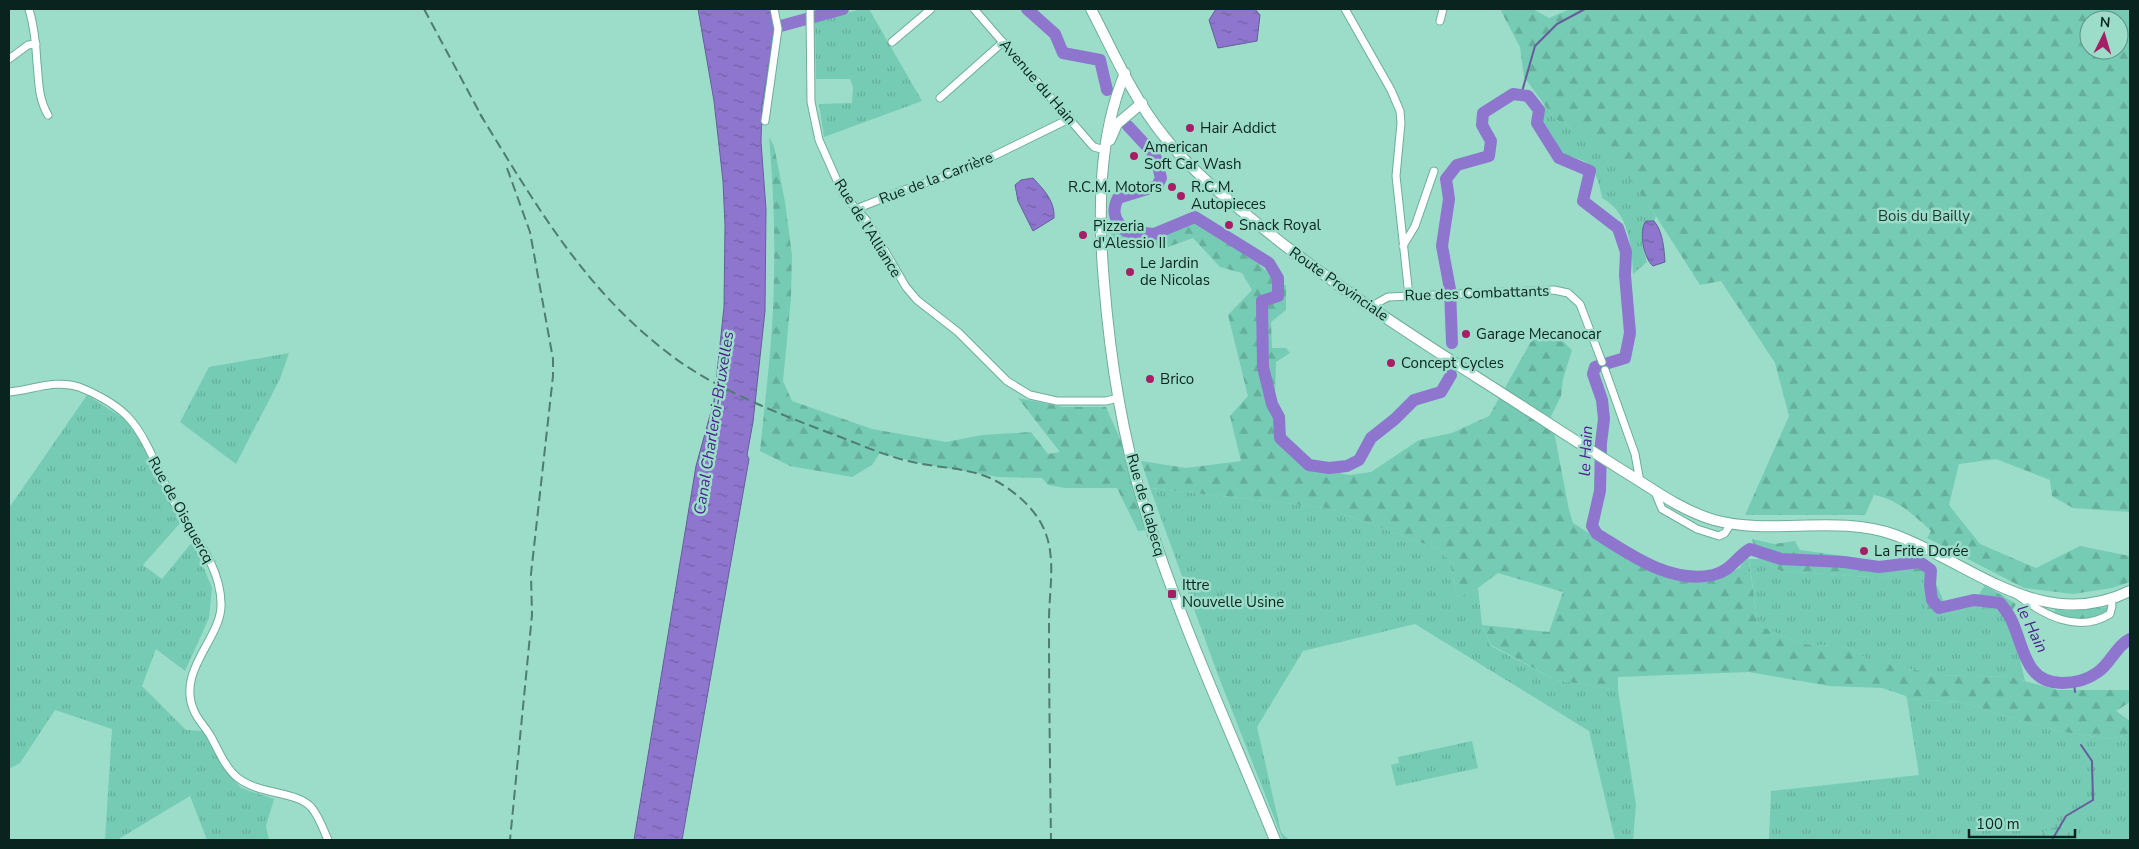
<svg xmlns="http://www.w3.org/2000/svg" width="2139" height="849" viewBox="0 0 2139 849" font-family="'Nunito Sans',sans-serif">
  <defs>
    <pattern id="grass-tufts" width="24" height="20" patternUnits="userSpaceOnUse" patternTransform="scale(1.25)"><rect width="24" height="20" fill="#75cbb4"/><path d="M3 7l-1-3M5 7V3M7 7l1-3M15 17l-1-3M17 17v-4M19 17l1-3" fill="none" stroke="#64ae9a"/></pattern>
    <pattern id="forest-firs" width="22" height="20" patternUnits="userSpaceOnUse" patternTransform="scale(1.25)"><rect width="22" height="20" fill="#75cbb4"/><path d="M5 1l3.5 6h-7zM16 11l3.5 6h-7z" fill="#64ae9a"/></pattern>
    <pattern id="wetland-marsh" width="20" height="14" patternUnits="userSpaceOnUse" patternTransform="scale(1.25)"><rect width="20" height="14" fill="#75cbb4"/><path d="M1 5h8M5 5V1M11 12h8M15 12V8" fill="none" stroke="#64ae9a"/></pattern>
    <pattern id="water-ripples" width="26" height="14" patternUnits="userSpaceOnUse" patternTransform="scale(1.25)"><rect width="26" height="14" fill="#8e76cf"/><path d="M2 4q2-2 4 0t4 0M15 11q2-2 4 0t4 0" fill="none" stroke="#7261a7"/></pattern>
  </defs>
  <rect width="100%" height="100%" fill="#9cddca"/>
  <!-- grass -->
  <g fill="url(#grass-tufts)">
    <path d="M 861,9 L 869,9 L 922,101 L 824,137 L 819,104 L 852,103 L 853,87 L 850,79 L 816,79 L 815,22 Z"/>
    <path d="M 1545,105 L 1555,119 L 1600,138 L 1656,216 L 1654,221 L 1646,222 C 1640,233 1643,250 1647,262 L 1633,274 C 1632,247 1629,212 1602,198 C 1600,187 1597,171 1587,163 C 1580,157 1566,159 1559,151 C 1556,148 1555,141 1553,137 C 1545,123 1539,123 1545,105 Z"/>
    <path d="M 289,353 L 280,379 L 236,464 L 180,422 L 209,367 Z"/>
    <path d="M 87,395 L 131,423 L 181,522 L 143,565 L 162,579 L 193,541 L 212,588 L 209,618 L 185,671 L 156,649 L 142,686 L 186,730 L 203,731 L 222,766 L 241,788 L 274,799 L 266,826 L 269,840 L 207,840 L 190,796 L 117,840 L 105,840 L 112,729 L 55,710 L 20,763 L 9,769 L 9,508 Z"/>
    <path d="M 1150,488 L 1327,508 L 1436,548 L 1449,559 L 1458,597 L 1478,588 L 1482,625 L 1491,646 L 1556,680 L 1618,690 L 1636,805 L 1633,840 L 1615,840 L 1589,731 L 1415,624 L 1303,651 L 1257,727 L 1281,832 L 1289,840 L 1283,840 L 1218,675 Z"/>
    <path d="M 1749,559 L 1758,559 L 1781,571 L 1840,575 L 1883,578 L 1906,570 L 1923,579 L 1945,614 L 1977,607 L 1997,608 L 2014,633 L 2025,681 L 2010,677 L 1937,675 L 1867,659 L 1845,647 L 1802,644 L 1758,625 Z"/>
    <path d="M 1907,699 L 1961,702 L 2052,730 L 2108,739 L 2130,735 L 2130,840 L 1769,840 L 1771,791 L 1919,775 Z"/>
    <path d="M 1472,741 L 1478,768 L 1396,786 L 1391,765 L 1399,763 L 1398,757 Z"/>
  </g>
  <!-- forest -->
  <g fill="url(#forest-firs)" fill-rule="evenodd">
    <path d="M 1502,9 L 1533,9 L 1549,18 L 1570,9 L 2130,9 L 2130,512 L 2073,508 L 2052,496 L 2050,480 L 1996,459 L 1959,464 L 1949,505 L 1980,544 L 2036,568 L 2080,546 L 2130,556 L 2130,582 L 2112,588 L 2073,594 L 2024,588 L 1927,538 L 1931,531 C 1914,515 1897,499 1874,495 L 1865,515 L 1745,515 L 1789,416 L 1775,363 L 1721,281 L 1700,285 L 1656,216 L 1600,139 L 1555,119 L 1524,77 L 1520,47 L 1501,11 ZM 2089,20 L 2119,20 L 2119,50 L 2089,50 Z"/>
    <path d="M 769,137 L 774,146 L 785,202 L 792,255 L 791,297 L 783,381 L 792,401 L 872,429 L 946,442 L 982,435 L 1031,432 L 1048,454 L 1060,452 L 1018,398 L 1063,407 L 1106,407 L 1121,441 L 1147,530 L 1138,531 L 1117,488 L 1065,488 L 1048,485 L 1042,478 L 998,477 L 919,463 L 880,453 L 872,465 L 852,477 L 790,466 L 760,451 C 766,392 774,331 774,271 C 775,227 773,182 769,137 Z"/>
    <path d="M 1188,218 C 1222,232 1254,252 1275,283 L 1286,285 L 1286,310 L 1271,322 L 1272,348 L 1286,348 L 1290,353 L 1276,362 L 1275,394 L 1267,406 L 1274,413 L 1276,434 L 1283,447 L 1301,465 L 1349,475 L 1371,472 L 1419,440 L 1452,433 L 1489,416 L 1533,338 L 1553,331 L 1572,350 L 1563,379 L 1561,396 L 1551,416 L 1569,510 L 1573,523 L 1631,560 L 1708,580 L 1740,568 L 1747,548 L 1758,625 L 1802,644 L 1845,647 L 1868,659 L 1937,675 L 2010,677 L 2058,690 L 2130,690 L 2130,702 L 2116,711 L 2130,721 L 2130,735 L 2108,739 L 2052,730 L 1961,702 L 1907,699 L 1906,696 L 1882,688 L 1829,686 L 1749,672 L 1618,677 L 1618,690 L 1556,680 L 1491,645 L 1482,625 L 1549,632 L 1563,592 L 1498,573 L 1478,588 L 1458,597 L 1449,559 L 1436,548 L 1327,508 L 1150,488 L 1141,461 L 1186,468 L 1241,461 L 1230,416 L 1248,396 L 1228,315 L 1252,290 L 1242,273 L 1220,267 L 1193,238 L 1168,247 L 1118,243 L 1106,228 L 1108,222 L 1125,234 L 1153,236 Z"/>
    <path d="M 1752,539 L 1774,544 L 1795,541 L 1800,550 L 1844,556 L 1873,563 L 1890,563 L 1911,558 L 1930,570 L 1944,602 L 1978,596 L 1985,585 L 2016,604 L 2011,613 L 2018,623 L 2014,633 L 1996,608 L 1977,607 L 1945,614 L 1925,611 L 1923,579 L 1906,570 L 1883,578 L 1781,571 L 1758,559 Z"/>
    <path d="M 2109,607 L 2109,611 C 2091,622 2075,620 2055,614 L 2055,609 L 2067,611 Z"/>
  </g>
  <!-- wetland -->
  <path fill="url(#wetland-marsh)" d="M 2058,822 L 2068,822 L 2085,840 L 2032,840 Z"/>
  <!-- water -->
  <g fill="url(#water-ripples)" stroke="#665d9a">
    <path d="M 698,9 L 771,9 L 775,27 L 762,106 L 761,142 L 766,209 L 765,311 L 753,422 L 747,455 L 749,459 L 682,840 L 634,840 L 696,466 L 714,401 L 724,307 L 725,225 L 723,181 L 714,101 Z"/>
    <path d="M 1216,9 L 1255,9 L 1260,15 L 1257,41 L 1218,48 L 1209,20 Z"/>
    <path d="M 1033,178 C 1044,190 1055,201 1054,218 L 1033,231 L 1018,201 L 1015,185 L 1021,180 Z"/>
    <path d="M 1646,221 L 1654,221 C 1663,232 1664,248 1665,262 L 1653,266 C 1644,259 1638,231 1646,221 Z"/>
  </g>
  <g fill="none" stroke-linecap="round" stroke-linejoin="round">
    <!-- stream -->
    <g stroke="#665d9a" stroke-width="2">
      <path d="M 1521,95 L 1535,46 L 1557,24 L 1585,9"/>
      <path d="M 2074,683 L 2075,692"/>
      <path d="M 2052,840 L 2066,816 L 2093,800 L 2092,761 L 2081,745"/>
    </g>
    <!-- river -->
    <g stroke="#8e76cf" stroke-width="12">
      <path d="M 1027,9 L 1055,34 L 1063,53 L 1100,60 L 1107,90"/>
      <path d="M 766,30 L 843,9"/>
      <path d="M 1128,126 L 1155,155 L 1161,178 L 1157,186 L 1118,198 C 1111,212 1115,221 1126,231 L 1154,234 L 1195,217 L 1269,263 L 1278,278 L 1278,296 L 1262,301 L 1263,367 L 1272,404 L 1279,417 L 1280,438 L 1309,465 L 1329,468 L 1347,466 L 1359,460 L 1371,438 L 1395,419 L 1414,400 L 1441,392 L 1451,375"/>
      <path d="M 1452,343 L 1450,289 L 1442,246 L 1449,199 L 1446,179 L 1457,165 L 1489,156 L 1491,141 L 1482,125 L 1483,113 L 1513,94 L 1528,96 L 1539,110 L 1537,123 L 1559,158 L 1590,171 L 1583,201 L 1618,228 L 1626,252 L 1625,275 L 1630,333 L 1625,358 L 1595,367 L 1593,374 L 1602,400 L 1604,419 L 1601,443 L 1600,491 L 1592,526 L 1597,534 C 1631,555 1670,584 1713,575 C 1731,571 1735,558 1750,549 L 1781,559 L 1844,562 L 1879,567 L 1920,562 L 1931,570 L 1930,585 L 1932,600 L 1939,608 L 1974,600 L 2000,603 C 2004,608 2008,613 2011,619 C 2024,645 2024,683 2062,683 C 2076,683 2087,680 2098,672 C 2110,664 2117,645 2130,639"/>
    </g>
    <!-- street casing -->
    <g stroke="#6dad9b" stroke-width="9">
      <g id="street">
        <path d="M 29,9 C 34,26 36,44 37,63 C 39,82 38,98 48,115"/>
        <path d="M 810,9 L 811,102 L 819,140 L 843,194 L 868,222 L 906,287 L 917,300 L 958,332 L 1007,381 L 1030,395 L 1057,401 L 1106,401 L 1118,398"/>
        <path d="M 974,9 L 1091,144 L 1094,147 L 1105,150"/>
        <path d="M 1345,9 L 1391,90 L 1400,111 L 1401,123 L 1396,176 L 1409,296"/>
        <path d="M 1440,21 L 1443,9"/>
        <path d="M 892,42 L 931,9"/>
        <path d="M 9,59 L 28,45 L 36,44"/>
        <path d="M 940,98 L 1003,42"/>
        <path d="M 765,121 L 778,29 L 774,9"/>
        <path d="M 856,209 L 904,190 L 967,169 L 1069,119"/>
        <path d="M 1403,246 L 1415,226 L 1434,171"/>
        <path d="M 1370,307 L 1388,297 L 1554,290 L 1568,293 L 1580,304 L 1602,362"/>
        <path d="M 1605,370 L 1635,454 L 1640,482"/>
        <path d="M 9,392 C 32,390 56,379 79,387 C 95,393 115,404 127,416 C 148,438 158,472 172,499 C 190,533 220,562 221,603 C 223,638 174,671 195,713 C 199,721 205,727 210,735 C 218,749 225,768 238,778 C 260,795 296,791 311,807 C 319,816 323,829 328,840"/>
        <path d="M 1655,492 L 1662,509 L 1697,529 L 1719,536 L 1725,533 L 1731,523"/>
        <path d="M 2017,595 C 2044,615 2078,634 2110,614 L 2112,606 L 2111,599"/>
      </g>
    </g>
    <!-- secondary casing -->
    <g stroke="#6dad9b" stroke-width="12">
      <g id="secondary">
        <path d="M 1091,9 C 1113,51 1133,98 1163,135 C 1190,170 1225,197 1259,225 C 1349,298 1448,358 1545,421 C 1577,442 1609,462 1641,482 C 1664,497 1687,512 1714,520 C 1773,536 1836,514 1895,535 C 1973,564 2042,634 2130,591"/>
        <path d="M 1125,73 C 1098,138 1098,213 1104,282 C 1110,357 1121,431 1143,503 C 1178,619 1230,729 1275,840"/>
        <path d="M 1110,140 L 1117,124 L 1142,103"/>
      </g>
    </g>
    <!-- street -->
    <use href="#street" stroke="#fff" stroke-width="7"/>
    <!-- secondary -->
    <use href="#secondary" stroke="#fff" stroke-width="10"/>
    <!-- rail -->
    <g stroke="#4f7d70" stroke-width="2" stroke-dasharray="10 5" stroke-linecap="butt">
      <path d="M 424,9 L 483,119"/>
      <path d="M 480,114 C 539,210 589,298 683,364 C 730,395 782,415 835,435 C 859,444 883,455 908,461 C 935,468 965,467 990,478 C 1010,487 1034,507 1043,527 C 1057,556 1049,590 1049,620 C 1049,694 1050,767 1051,840"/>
      <path d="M 507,168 L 530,232 L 553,359 L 553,376 L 531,574 L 532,615 L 510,840"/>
    </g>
  </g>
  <!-- markers -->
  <g fill="#a61e66" stroke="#9cddca" stroke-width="2">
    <circle cx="1190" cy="128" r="5"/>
    <circle cx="1134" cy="156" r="5"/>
    <circle cx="1172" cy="187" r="5"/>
    <circle cx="1181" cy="196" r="5"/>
    <circle cx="1229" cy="225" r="5"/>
    <circle cx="1083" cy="235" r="5"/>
    <circle cx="1130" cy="272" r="5"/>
    <circle cx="1466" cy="334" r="5"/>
    <circle cx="1391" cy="363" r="5"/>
    <circle cx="1150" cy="379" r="5"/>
    <circle cx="1864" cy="551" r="5"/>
    <rect x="1167" y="589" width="10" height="10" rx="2.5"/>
  </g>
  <g text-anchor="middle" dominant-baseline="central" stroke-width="5" stroke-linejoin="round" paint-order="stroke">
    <!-- street labels -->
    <g font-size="15" fill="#09241e" stroke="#9cddca">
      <text transform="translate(1038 82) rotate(49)">Avenue du Hain</text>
      <text transform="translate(936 178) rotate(-21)">Rue de la Carrière</text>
      <text transform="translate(868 228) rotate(58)">Rue de l'Alliance</text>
      <text transform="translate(1339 284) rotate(35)">Route Provinciale</text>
      <text transform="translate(1477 293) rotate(-2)">Rue des Combattants</text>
      <text transform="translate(1146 505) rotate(74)">Rue de Clabecq</text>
      <text transform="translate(181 510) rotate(61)">Rue de Oisquercq</text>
    </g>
    <!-- poi labels -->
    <g font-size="15" fill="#09241e" stroke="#9cddca" text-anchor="start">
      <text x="1200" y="128">Hair Addict</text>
      <text x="1144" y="147">American<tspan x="1144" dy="17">Soft Car Wash</tspan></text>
      <text x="1162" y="187" text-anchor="end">R.C.M. Motors</text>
      <text x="1191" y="187">R.C.M.<tspan x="1191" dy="17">Autopieces</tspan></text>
      <text x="1239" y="225">Snack Royal</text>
      <text x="1093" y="226">Pizzeria<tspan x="1093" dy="17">d'Alessio II</tspan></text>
      <text x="1140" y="263">Le Jardin<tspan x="1140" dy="17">de Nicolas</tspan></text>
      <text x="1476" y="334">Garage Mecanocar</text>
      <text x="1401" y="363">Concept Cycles</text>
      <text x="1160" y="379">Brico</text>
      <text x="1874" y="551">La Frite Dorée</text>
      <text x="1182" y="585">Ittre<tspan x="1182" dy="17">Nouvelle Usine</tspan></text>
    </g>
    <!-- park labels -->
    <g font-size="15" fill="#1e362f" stroke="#9cddca">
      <text x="1924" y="216">Bois du Bailly</text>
    </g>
    <!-- water labels -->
    <g font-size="16" font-style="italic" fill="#4c248d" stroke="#9cddca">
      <text transform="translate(714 423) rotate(-81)">Canal Charleroi-Bruxelles</text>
      <text transform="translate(1586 451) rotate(-87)">le Hain</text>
      <text transform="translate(2032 629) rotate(64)">le Hain</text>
    </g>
  </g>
  <!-- border -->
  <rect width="2139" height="849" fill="none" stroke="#09241e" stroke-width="20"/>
  <!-- north arrow -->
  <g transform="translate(2104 35) rotate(5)"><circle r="24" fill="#9cddca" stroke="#619385"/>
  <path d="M0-4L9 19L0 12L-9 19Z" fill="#a61e66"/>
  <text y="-8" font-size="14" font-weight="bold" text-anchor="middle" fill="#09241e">N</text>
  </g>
  <!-- scale -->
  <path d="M1969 829v8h106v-8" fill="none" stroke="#09241e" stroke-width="2.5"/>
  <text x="1976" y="829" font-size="15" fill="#09241e" stroke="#9cddca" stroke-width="4" paint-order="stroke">100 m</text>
</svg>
